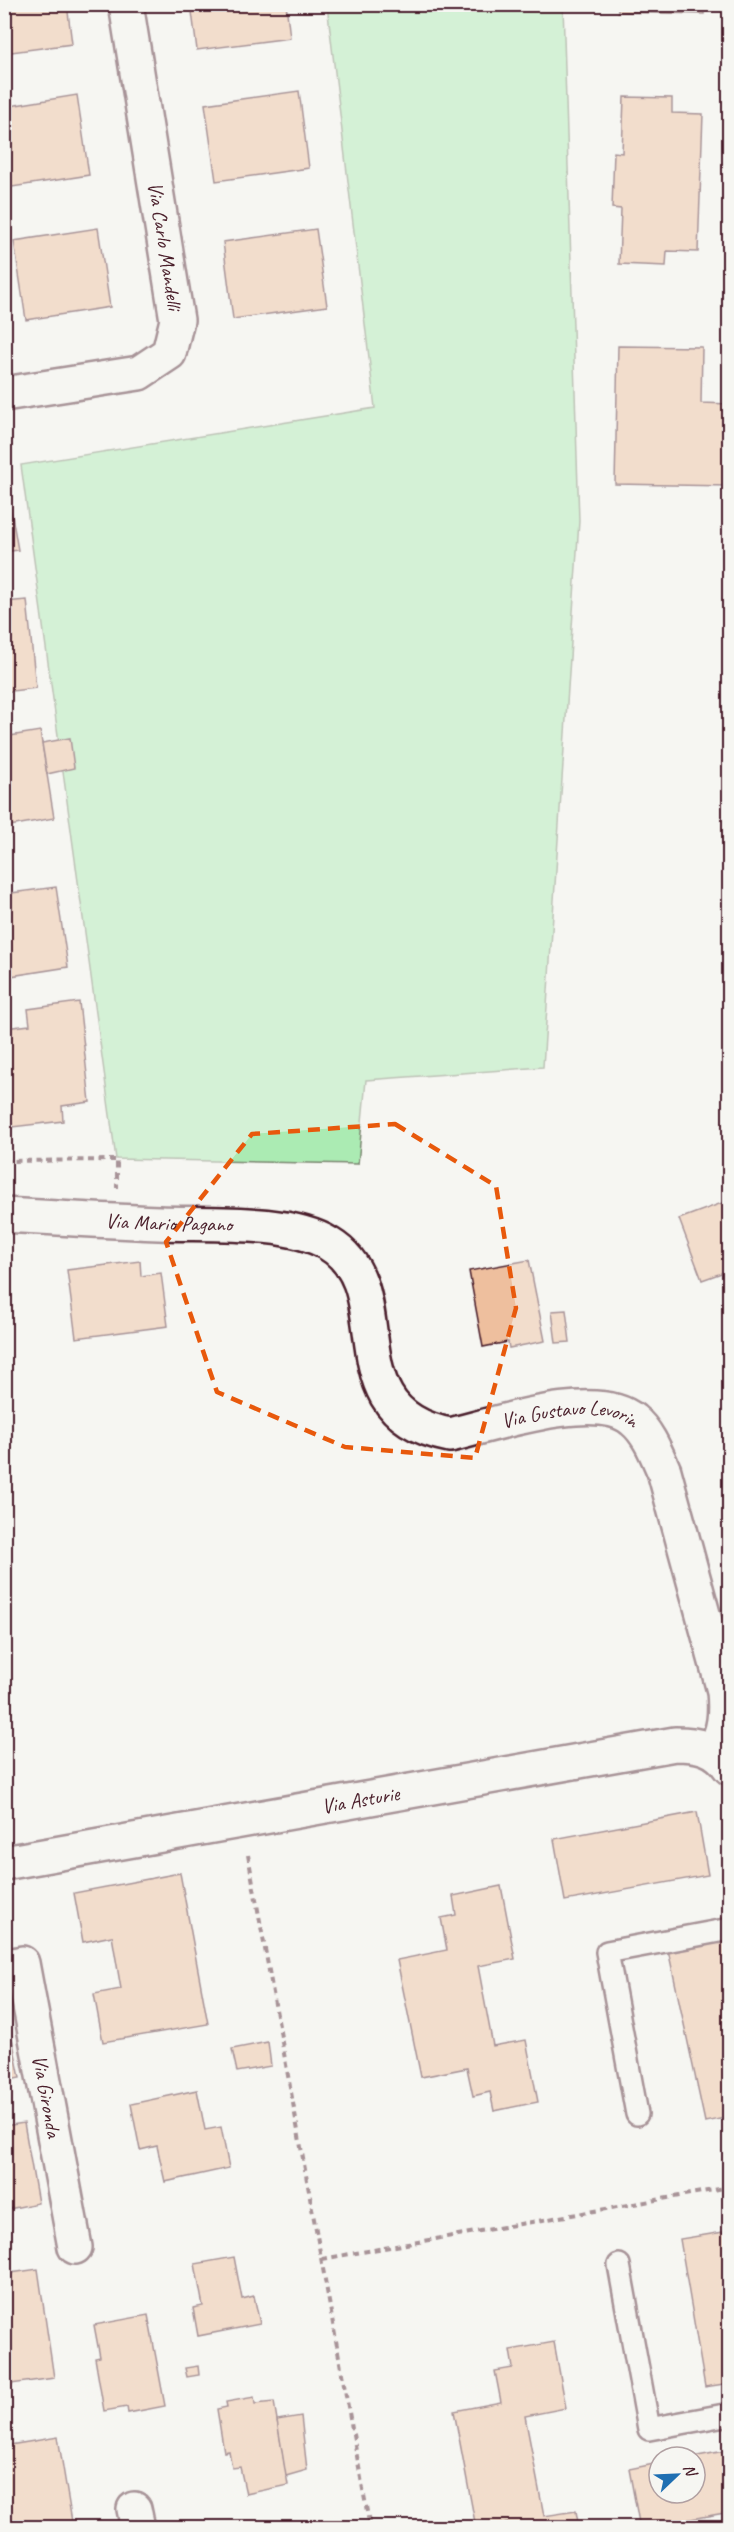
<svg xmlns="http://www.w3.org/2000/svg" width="734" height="2532" viewBox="0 0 734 2532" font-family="Caveat,sans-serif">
  <rect width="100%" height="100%" fill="#f6f6f2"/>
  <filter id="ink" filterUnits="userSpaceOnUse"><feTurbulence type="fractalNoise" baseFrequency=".0167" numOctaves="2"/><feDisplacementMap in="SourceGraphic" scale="12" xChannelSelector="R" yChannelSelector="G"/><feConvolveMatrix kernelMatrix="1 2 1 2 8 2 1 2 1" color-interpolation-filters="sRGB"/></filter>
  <g filter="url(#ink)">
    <!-- green -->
    <path fill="#abebb3" stroke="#7a856f" stroke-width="1.5" d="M 327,5 L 563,5 L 579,521 L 543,1067 L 366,1080 L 358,1164 L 116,1159 L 21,465 L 375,408 Z"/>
    <!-- building -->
    <g fill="#eebf9e" stroke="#4a1f2b" stroke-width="1.5">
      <path d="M 4,4 L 67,4 L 72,44 L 4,53 Z"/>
      <path d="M 191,4 L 286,4 L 290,38 L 197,50 Z"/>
      <path d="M 618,4 L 704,4 L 704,14 L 618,12 Z"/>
      <path d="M 299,91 L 309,168 L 216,181 L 205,104 Z"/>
      <path d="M 77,95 L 89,175 L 6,188 L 4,107 Z"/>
      <path d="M 624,97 L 672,98 L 672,113 L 703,114 L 698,252 L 667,251 L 666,266 L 619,264 L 621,209 L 612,208 L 614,152 L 622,153 Z"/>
      <path d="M 98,228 L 110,307 L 26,320 L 14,241 Z"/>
      <path d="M 316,229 L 327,306 L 233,319 L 223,242 Z"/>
      <path d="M 618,346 L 702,347 L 701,403 L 730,404 L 730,486 L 615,484 Z"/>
      <path d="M 4,470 L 18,550 L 4,552 Z"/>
      <path d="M 27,600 L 36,688 L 4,692 L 4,602 Z"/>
      <path d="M 40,731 L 54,818 L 4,827 L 4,737 Z"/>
      <path d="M 70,738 L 74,768 L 47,774 L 42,743 Z"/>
      <path d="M 56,887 L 68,967 L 4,977 L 4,894 Z"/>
      <path d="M 79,1002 L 90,1102 L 62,1106 L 63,1121 L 12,1127 L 6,1075 L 8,1072 L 4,1028 L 30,1025 L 28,1009 Z"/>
      <path d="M 730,1200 L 730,1270 L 702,1280 L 679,1219 Z"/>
      <path d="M 529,1260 L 545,1341 L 509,1348 L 508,1342 L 483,1347 L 469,1271 Z"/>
      <path d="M 140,1261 L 141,1276 L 161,1273 L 168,1326 L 76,1338 L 67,1270 Z"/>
      <path d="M 566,1310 L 570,1342 L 556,1343 L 552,1311 Z"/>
      <path d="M 697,1812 L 708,1875 L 565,1901 L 554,1839 Z"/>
      <path d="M 180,1873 L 208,2024 L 103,2042 L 94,1994 L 121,1989 L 112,1936 L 83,1942 L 74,1893 Z"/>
      <path d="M 501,1886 L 515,1959 L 478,1966 L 493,2046 L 526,2040 L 538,2102 L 494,2111 L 490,2092 L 473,2096 L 467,2068 L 421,2077 L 397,1960 L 447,1950 L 441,1918 L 456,1915 L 453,1896 Z"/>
      <path d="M 723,1933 L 730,1962 L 730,2117 L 705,2122 L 667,1945 Z"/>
      <path d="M 8,2018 L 20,2078 L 4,2081 L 4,2019 Z"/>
      <path d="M 268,2042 L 271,2066 L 237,2072 L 232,2049 Z"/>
      <path d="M 197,2090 L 205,2130 L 221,2127 L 229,2168 L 165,2182 L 157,2146 L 140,2150 L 131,2104 Z"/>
      <path d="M 24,2123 L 38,2203 L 4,2210 L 4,2126 Z"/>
      <path d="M 730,2231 L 730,2383 L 705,2387 L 680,2239 Z"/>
      <path d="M 234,2257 L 242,2299 L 254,2296 L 260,2324 L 198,2336 L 193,2308 L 203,2306 L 195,2264 Z"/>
      <path d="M 38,2269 L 54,2378 L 4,2385 L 4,2274 Z"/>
      <path d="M 148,2315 L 165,2406 L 128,2413 L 127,2407 L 104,2411 L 95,2358 L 100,2357 L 94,2325 Z"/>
      <path d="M 554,2342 L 566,2408 L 525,2416 L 544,2516 L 576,2511 L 579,2528 L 509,2528 L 508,2523 L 476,2528 L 454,2411 L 501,2402 L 495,2371 L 513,2368 L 510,2350 Z"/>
      <path d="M 198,2366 L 199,2375 L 187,2377 L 185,2368 Z"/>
      <path d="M 254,2397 L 255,2404 L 274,2402 L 288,2485 L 246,2494 L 240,2467 L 232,2468 L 229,2451 L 224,2452 L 217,2409 L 227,2407 L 226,2402 Z"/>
      <path d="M 301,2416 L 307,2470 L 286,2476 L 277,2420 Z"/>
      <path d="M 58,2437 L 73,2528 L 13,2528 L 4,2474 L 4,2446 Z"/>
      <path d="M 730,2450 L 730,2512 L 640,2528 L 629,2469 L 659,2463 L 659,2493 L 695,2493 L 695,2457 L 692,2457 Z"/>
    </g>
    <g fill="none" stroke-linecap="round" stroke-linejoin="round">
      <!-- lane casing -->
      <g stroke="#4a1f2b" stroke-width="26">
        <g id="lane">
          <path d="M 637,2114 L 607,1952 L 730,1929"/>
          <path d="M 619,2265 L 649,2429 L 730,2414"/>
        </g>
      </g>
      <!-- street casing -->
      <g stroke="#4a1f2b" stroke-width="38">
        <g id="street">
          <path d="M 4,394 L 139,373 L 169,353 L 177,320 L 126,4"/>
          <path id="s1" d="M 4,1215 C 56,1218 107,1221 159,1223 C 206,1225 289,1219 329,1244 C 404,1289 329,1412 450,1435 C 493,1425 597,1389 633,1420 C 648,1432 656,1453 664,1471 L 724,1691 C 726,1713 725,1730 714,1750"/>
          <path id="s2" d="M 4,1863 L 675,1744 C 698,1744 716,1747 730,1768"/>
          <path id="s3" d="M 4,1967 L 22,1963 L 75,2247"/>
          <path d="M 134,2509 L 138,2528"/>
        </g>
      </g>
      <!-- path -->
      <g stroke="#4a1f2b" stroke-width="4" stroke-dasharray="6 4.5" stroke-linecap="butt">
        <path d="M 4,1161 L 117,1160 L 117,1188"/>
        <path d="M 248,1855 L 370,2528"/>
        <path d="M 322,2259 L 730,2187"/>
      </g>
      <!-- lane -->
      <use href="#lane" stroke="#f6f6f2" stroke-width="21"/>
      <!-- street -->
      <use href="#street" stroke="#f6f6f2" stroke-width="33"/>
    </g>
  </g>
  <!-- marked area -->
  <path d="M0 0H734V2532H0ZM 395,1124 L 496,1186 L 516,1308 L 475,1458 L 345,1447 L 217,1392 L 166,1242 L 252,1134 Z" fill="#f6f6f2" fill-opacity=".55" fill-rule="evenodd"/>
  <path fill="none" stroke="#e8590c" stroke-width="4.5" stroke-dasharray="12 8" stroke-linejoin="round" d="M 395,1124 L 496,1186 L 516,1308 L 475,1458 L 345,1447 L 217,1392 L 166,1242 L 252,1134 Z"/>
  <g text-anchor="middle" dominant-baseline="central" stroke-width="4.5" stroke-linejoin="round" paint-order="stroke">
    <!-- street labels -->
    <g font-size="21" fill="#4a1f2b" stroke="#f6f6f2">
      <text transform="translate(165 246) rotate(81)">Via Carlo Mandelli</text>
      <text stroke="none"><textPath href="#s1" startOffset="165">Via Mario Pagano</textPath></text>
      <text stroke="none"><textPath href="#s1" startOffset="696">Via Gustavo Levorin</textPath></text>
      <text stroke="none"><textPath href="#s2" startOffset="362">Via Asturie</textPath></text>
      <text stroke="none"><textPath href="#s3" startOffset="154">Via Gironda</textPath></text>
    </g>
  </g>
  <!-- margin -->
  <rect width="734" height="2532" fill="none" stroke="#f6f6f2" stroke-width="24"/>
  <rect x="12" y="12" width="710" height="2508" fill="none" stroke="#4a1f2b" stroke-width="2" filter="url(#ink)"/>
  <!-- north arrow -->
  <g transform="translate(677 2475) rotate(67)"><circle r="28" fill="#f6f6f2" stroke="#b1a0a2" stroke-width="1.5"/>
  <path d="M0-4.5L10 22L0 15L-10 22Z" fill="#1f6fb2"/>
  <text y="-9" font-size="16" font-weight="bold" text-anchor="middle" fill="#4a1f2b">N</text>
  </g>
</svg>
